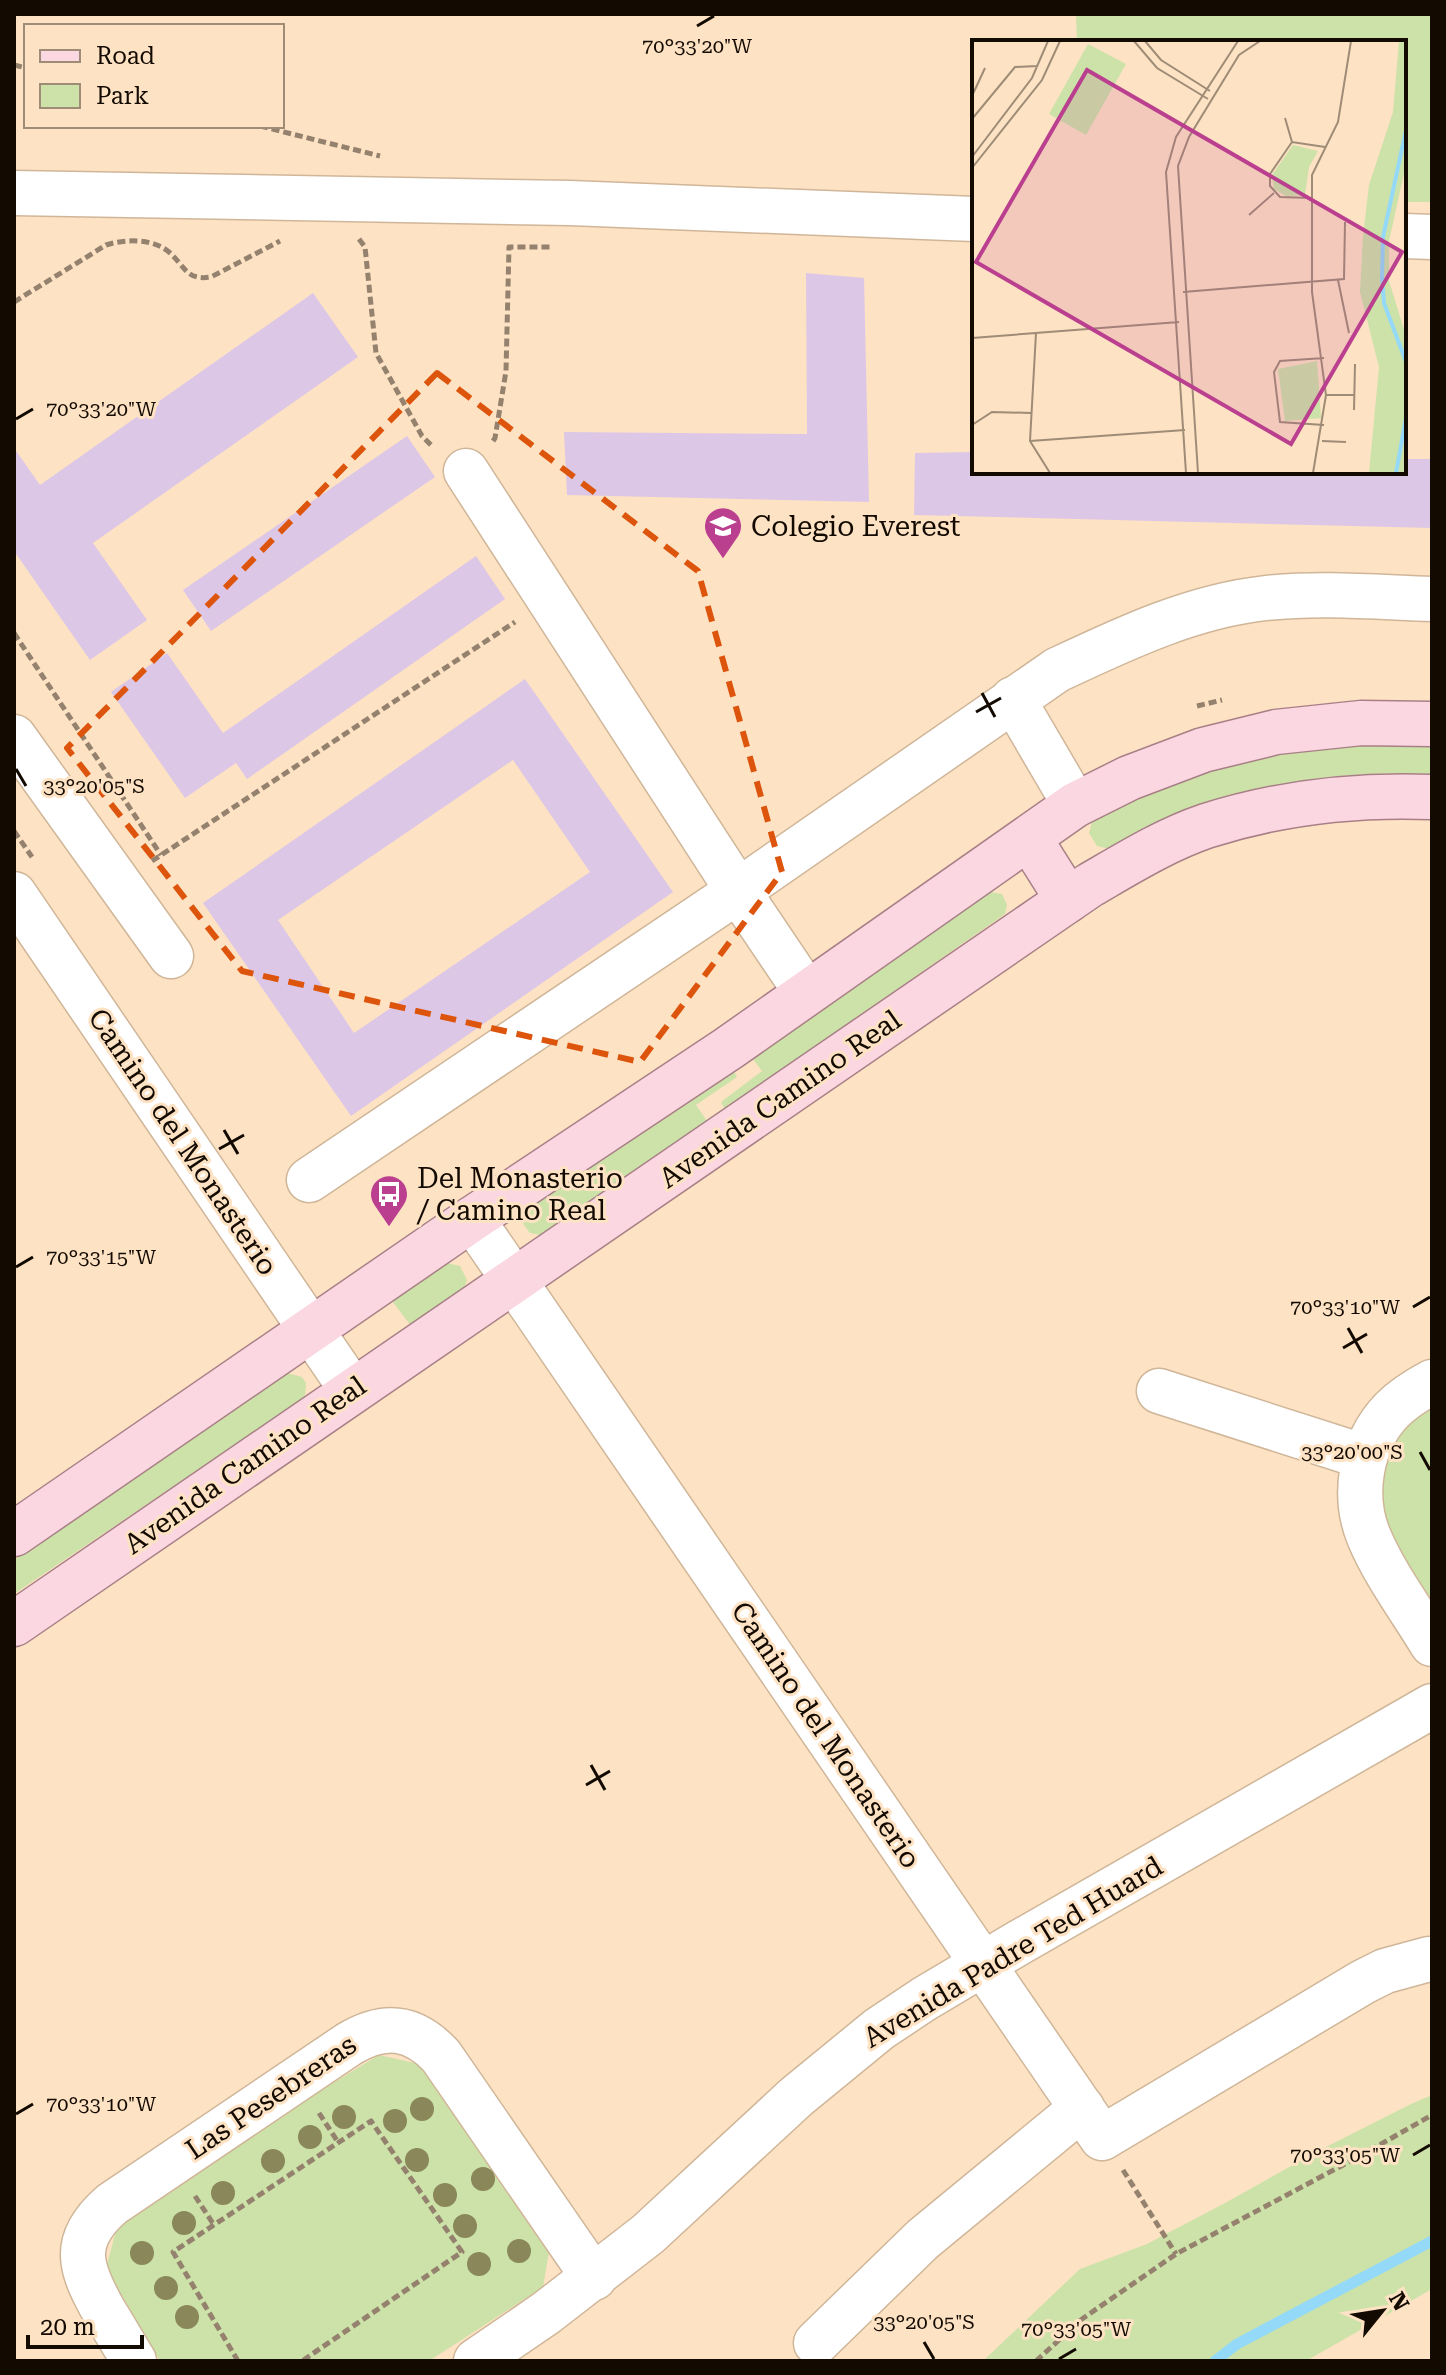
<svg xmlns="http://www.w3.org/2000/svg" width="1446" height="2375" viewBox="0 0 1446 2375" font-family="'Roboto Serif',serif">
  <rect width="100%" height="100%" fill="#fde2c4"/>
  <!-- green -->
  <g fill="#cce2a8">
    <path d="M 1076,14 L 1432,14 L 1432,202 L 1404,202 L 1404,42 L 1077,42 Z"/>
    <path d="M 1358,745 L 1432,746 L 1432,774 C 1372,771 1286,777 1230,798 C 1189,813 1150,832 1110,849 L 1097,846 L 1089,833 L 1093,818 C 1119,807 1145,794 1172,784 C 1231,760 1295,751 1358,745 Z"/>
    <path d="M 990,892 L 1002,894 L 1007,905 L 1005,914 L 725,1109 L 721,1102 L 762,1071 L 750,1055 Z"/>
    <path d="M 732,1068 L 737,1077 L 696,1105 L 707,1121 L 540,1235 L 530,1233 L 521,1221 L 523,1209 Z"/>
    <path d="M 447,1263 L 460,1266 L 467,1280 L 464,1288 L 411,1326 L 392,1301 Z"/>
    <path d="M 287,1373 L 302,1377 L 306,1383 L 305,1397 L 14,1594 L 14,1560 Z"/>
    <path d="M 1432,1402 L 1432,1613 L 1387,1539 L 1376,1487 L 1387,1444 Z"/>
    <path d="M 379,2055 L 419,2064 L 549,2252 L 543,2287 L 429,2361 L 160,2361 L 106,2268 L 117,2227 L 289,2110 Z"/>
    <path d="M 1432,2095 L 1432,2289 L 1306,2361 L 983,2361 L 1080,2269 L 1147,2244 L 1225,2203 L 1316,2152 L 1411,2104 Z"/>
  </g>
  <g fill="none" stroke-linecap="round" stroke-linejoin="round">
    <!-- stream -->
    <path stroke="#94daf8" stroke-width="11" d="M 1215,2361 L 1237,2344 L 1432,2241"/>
  </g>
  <!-- building -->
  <g fill="#ddc7e6" fill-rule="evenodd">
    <path d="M 806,273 L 864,278 L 869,502 L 567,495 L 564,432 L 807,434 Z"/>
    <path d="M 313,293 L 358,357 L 93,543 L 147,620 L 90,660 L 14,551 L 14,448 L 40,485 Z"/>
    <path d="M 407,436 L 435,477 L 211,631 L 183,590 Z"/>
    <path d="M 974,452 L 974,472 L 1404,472 L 1404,459 L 1432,459 L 1432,528 L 914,515 L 915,453 Z"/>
    <path d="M 476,556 L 505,599 L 247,779 L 236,763 L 185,798 L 111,692 L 167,653 L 223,733 Z"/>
    <path d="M 525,679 L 673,892 L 351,1116 L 203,903 ZM 513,760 L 590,872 L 354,1033 L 278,920 Z"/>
  </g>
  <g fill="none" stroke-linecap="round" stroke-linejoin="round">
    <!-- minor casing -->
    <g stroke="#d0b699" stroke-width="47">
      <g id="minor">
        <path d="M 14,193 L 570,203 L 974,219"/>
        <path d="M 1404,236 L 1432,237"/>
        <path d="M 466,471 L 738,891 L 806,992"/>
        <path d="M 1013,699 L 1075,805"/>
        <path d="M 14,737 L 171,956"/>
        <path d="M 14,894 L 352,1390"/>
        <path d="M 309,1180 L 738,891 L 1057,670 C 1123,639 1192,606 1266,598 C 1321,592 1376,597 1432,599"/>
        <path d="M 472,1219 L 1102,2138 L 1363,1982 L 1385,1971 L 1429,1959"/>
        <path d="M 1432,1382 C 1417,1390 1404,1398 1392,1410 C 1360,1443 1352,1496 1369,1537 C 1385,1575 1411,1609 1432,1644"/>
        <path d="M 1159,1391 L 1365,1457"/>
        <path d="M 816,2343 L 923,2239 L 1082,2108"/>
        <path d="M 134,2361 C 124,2345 115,2329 105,2313 C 80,2269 69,2241 112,2204 L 349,2044 C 384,2023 413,2026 441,2056 L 594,2278"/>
        <path d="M 476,2361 L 546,2313 L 648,2234 L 796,2097 L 879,2029 L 924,1999 L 1020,1942 L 1432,1706"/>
      </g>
    </g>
    <!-- major casing -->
    <g stroke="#a87f86" stroke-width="47">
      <g id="major">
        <path d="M 1029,838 L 1068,900"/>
        <path d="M 14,1534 L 472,1219 L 729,1048 L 1075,805 L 1129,778 L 1203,750 L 1276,732 L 1361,723 L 1432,724"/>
        <path d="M 14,1624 L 1090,885 C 1128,863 1165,840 1206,826 C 1278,803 1357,794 1432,797"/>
      </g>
    </g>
    <!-- path -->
    <g stroke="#95826e" stroke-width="5" stroke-dasharray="8 4" stroke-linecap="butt">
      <path d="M 14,65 L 26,68"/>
      <path d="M 260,126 L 380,156"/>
      <path d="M 359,239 L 365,247 L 376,353 L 422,436 L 433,447"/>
      <path d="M 14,302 L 106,245 C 125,239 152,238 169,252 C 185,266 186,281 211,277 L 280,241"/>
      <path d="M 493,441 L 495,438 L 506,371 L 509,247 L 552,247"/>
      <path d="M 14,633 L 161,855"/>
      <path d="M 1197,706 L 1222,700"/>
      <path d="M 14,831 L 32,857"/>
      <path d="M 152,861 L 515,622"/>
      <path d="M 319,2113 L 338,2142"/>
      <path d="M 1123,2170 L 1176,2254"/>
      <path d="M 195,2196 L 214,2225"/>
      <path d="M 238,2361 L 173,2252 L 371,2121 L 462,2252 L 302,2361"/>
      <path d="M 1036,2361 L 1082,2319 L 1176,2254 L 1360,2156 L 1432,2115"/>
    </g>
    <!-- minor -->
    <use href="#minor" stroke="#fff" stroke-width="44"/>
    <!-- major -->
    <use href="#major" stroke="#fbd8e1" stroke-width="44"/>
  </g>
  <!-- trees -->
  <g fill="#8a875a">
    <circle cx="422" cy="2109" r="12"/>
    <circle cx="344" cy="2117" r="12"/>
    <circle cx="395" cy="2121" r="12"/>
    <circle cx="310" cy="2137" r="12"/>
    <circle cx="417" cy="2160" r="12"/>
    <circle cx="273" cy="2161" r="12"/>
    <circle cx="483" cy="2179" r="12"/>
    <circle cx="223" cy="2193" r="12"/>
    <circle cx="445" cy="2195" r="12"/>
    <circle cx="184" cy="2223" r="12"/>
    <circle cx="465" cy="2226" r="12"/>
    <circle cx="519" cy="2251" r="12"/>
    <circle cx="142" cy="2253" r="12"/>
    <circle cx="479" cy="2264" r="12"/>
    <circle cx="166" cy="2288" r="12"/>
    <circle cx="187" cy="2317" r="12"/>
  </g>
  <!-- marked area -->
  <path fill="none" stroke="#dd550c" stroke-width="6" stroke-dasharray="16 10" stroke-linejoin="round" d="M 437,373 L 698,571 L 782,872 L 640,1062 L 242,971 L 67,748 Z"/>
  <!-- ticks -->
  <path fill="none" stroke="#130a02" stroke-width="3" d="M 697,26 L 714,16M 16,419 L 33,409M 982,693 L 995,717M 976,712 L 1001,698M 16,769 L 26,786M 224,1130 L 238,1154M 219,1149 L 244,1135M 16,1267 L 33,1257M 1413,1307 L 1430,1297M 1348,1328 L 1362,1353M 1343,1348 L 1367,1334M 1420,1452 L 1430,1470M 591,1765 L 605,1790M 586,1785 L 610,1771M 16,2114 L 33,2104M 1413,2155 L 1430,2145M 924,2342 L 934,2359M 1059,2359 L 1076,2349"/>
  <!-- icons -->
  <defs>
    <g id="school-pin" transform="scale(2)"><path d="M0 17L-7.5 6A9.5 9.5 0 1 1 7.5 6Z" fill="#ba3f8f" stroke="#fde2c4"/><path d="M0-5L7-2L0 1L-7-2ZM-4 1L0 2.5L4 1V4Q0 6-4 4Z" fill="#fff"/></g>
    <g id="bus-pin" transform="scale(2)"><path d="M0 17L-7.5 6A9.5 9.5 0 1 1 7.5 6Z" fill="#ba3f8f" stroke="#fde2c4"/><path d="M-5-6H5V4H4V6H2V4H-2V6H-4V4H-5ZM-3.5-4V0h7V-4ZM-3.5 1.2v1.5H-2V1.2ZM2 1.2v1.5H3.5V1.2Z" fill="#fff"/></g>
  </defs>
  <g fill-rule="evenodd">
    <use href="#school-pin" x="723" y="526"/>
    <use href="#bus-pin" x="389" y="1194"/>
  </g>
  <g text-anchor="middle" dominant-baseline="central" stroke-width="6" stroke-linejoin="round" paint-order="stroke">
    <!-- poi labels -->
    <g font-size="28" fill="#130a02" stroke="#fde2c4" text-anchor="start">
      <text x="751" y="526">Colegio Everest</text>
      <text x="417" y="1178">Del Monasterio<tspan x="417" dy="32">/ Camino Real</tspan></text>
    </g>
    <!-- street labels -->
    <g font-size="28" fill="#130a02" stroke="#fde2c4">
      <text transform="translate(780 1099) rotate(-35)">Avenida Camino Real</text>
      <text transform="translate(183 1142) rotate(56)">Camino del Monasterio</text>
      <text transform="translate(245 1465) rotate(-35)">Avenida Camino Real</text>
      <text transform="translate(826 1735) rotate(56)">Camino del Monasterio</text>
      <text transform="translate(1013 1952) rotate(-31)">Avenida Padre Ted Huard</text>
      <text transform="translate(271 2097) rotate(-34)">Las Pesebreras</text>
    </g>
  </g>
  <!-- overview -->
  <g transform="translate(972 40)">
    <rect width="434" height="434" fill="#fde2c4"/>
    <path d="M 427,1 L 434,1 L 434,124 L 417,201 L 417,241 L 434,296 L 434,433 L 397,433 L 407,327 L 388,252 L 391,196 L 397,145 L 421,72 ZM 116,4 L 154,24 L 114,95 L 77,74 ZM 321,105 L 346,111 L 337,127 L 333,155 L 314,156 L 302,149 L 300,135 ZM 345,321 L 349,378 L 313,381 L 306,329 Z" fill="#cce2a8"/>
    <path fill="none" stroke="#94daf8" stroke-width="4" d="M 434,90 L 411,197 L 410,237 L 412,263 L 434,322M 424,433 L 434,378"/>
    <path fill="none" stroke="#9f8c76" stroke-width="2" d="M 162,1 L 185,28 L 236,59M 173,1 L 189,20 L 238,51M 0,56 L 13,28M 313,78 L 320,102M 0,79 L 43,27 L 66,26M 0,117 L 60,38 L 76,1M 0,128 L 70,40 L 88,1M 340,158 L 308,157 L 298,146 L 298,134 L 320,102 L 353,107M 277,175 L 302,153M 434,193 L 434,248M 366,240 L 377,293M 211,252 L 372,239 L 373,182M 64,293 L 58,401 L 78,433M 0,298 L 207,282M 352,318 L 308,321 L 302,332 L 308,382 L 352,385M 354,355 L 383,355M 382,370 L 383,324M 0,385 L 20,372 L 59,373M 58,401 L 213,390M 350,401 L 374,402M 214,433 L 194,132 L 204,97 L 266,1M 226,433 L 206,126 L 217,97 L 267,15 L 288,1M 341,433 L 354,355 L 340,252 L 340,135 L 366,82 L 379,1"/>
    <path fill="#ba3f8f" fill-opacity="0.15" stroke="#ba3f8f" stroke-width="4" d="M 115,30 L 430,212 L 319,404 L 4,222 Z"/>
    <rect width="434" height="434" fill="none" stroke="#130a02" stroke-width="4"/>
  </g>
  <g font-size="20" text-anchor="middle" fill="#130a02" stroke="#fde2c4" stroke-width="6" stroke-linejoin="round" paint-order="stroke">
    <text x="697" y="53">70°33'20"W</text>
    <text x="101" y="416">70°33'20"W</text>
    <text x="94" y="793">33°20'05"S</text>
    <text x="101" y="1264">70°33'15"W</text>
    <text x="1345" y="1314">70°33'10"W</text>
    <text x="1352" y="1459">33°20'00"S</text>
    <text x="101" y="2111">70°33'10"W</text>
    <text x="1345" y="2162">70°33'05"W</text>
    <text x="924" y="2329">33°20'05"S</text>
    <text x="1076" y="2336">70°33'05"W</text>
  </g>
  <!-- border -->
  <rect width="1446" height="2375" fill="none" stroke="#130a02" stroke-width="32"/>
  <!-- legend -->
  <rect x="24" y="24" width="260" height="104" fill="#fde2c4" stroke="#9f8c76" stroke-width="2"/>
  <rect x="40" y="50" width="40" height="12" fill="#fbd8e1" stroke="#9f8c76" stroke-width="2"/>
  <text x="96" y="64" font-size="24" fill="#130a02">Road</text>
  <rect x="40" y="84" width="40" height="24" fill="#cce2a8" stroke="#9f8c76" stroke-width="2"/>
  <text x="96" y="104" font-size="24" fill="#130a02">Park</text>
  <!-- north arrow -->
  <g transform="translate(1382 2311) rotate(60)" stroke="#fde2c4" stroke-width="6" paint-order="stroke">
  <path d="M0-6L14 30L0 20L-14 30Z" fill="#130a02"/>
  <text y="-12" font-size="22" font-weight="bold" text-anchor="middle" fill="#130a02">N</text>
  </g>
  <!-- scale -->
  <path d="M28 2335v12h114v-12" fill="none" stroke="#130a02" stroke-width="4"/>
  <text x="40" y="2335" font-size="24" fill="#130a02" stroke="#fde2c4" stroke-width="6" paint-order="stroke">20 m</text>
</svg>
